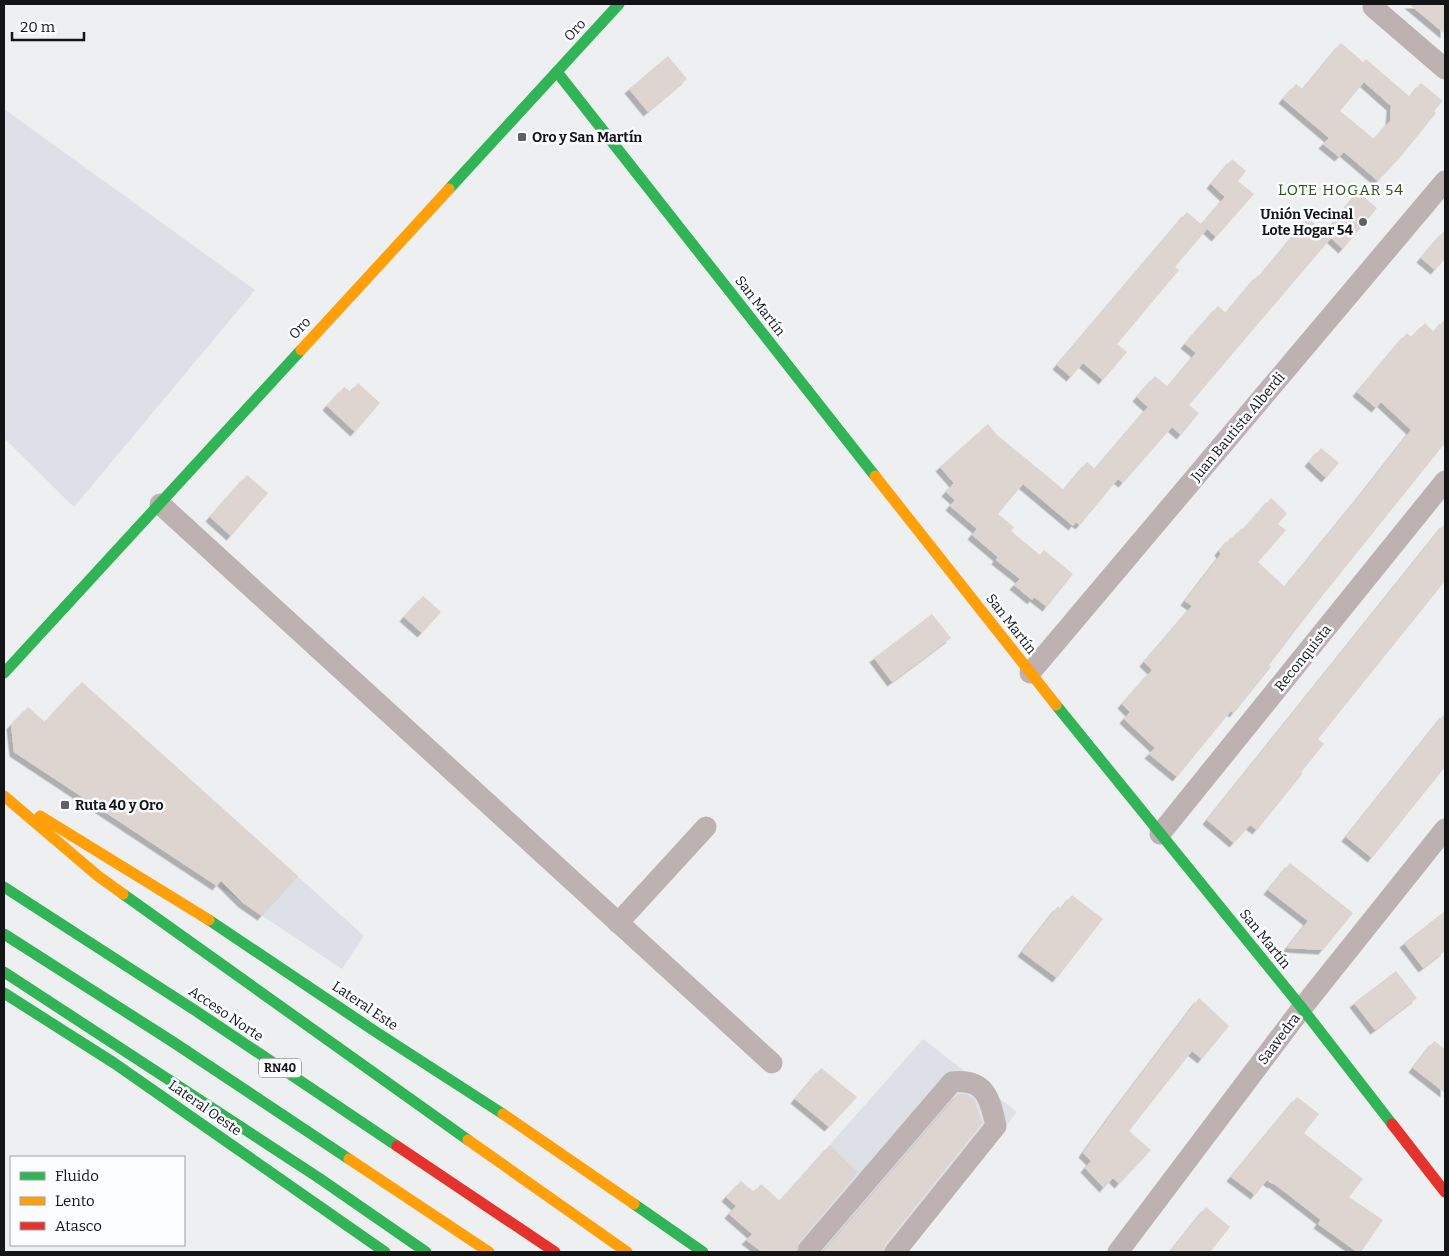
<svg xmlns="http://www.w3.org/2000/svg" width="1449" height="1256" viewBox="0 0 1449 1256" font-family="Bitter,serif">
  <defs>
    <filter id="shadow"><feDropShadow dx="-4.5" dy="4.5" stdDeviation="0" flood-color="#0004"/></filter>
  </defs>
  <rect width="100%" height="100%" fill="#eeeff1"/>
  <!-- built -->
  <g fill="#dde0e6">
    <path d="M 4,109 L 255,290 L 74,507 L 4,438 Z"/>
    <path d="M 164,756 L 364,936 L 342,969 L 110,814 Z"/>
    <path d="M 923,1039 L 1017,1112 L 906,1252 L 762,1252 L 746,1240 Z"/>
  </g>
  <!-- building -->
  <g fill="#ded4d0" fill-rule="evenodd" filter="url(#shadow)">
    <path d="M 1409,4 L 1445,4 L 1445,34 Z"/>
    <path d="M 1341,43 L 1363,62 L 1366,59 L 1410,97 L 1421,83 L 1443,101 L 1434,111 L 1436,113 L 1402,155 L 1378,181 L 1344,152 L 1339,157 L 1323,144 L 1329,138 L 1283,99 L 1296,84 L 1303,89 ZM 1364,82 L 1391,106 L 1390,121 L 1374,139 L 1340,111 Z"/>
    <path d="M 668,56 L 687,79 L 648,112 L 629,89 Z"/>
    <path d="M 1232,159 L 1246,171 L 1238,181 L 1254,194 L 1216,237 L 1202,224 L 1225,197 L 1211,184 Z"/>
    <path d="M 1358,192 L 1377,208 L 1343,249 L 1331,238 L 1189,405 L 1199,413 L 1181,435 L 1172,427 L 1123,483 L 1118,479 L 1080,525 L 1076,522 L 1073,526 L 1023,484 L 998,514 L 1014,527 L 1011,531 L 1040,555 L 1044,550 L 1073,574 L 1047,607 L 1034,597 L 1032,600 L 1014,585 L 1020,579 L 996,560 L 998,557 L 972,535 L 977,529 L 950,506 L 955,500 L 946,492 L 954,483 L 940,467 L 988,424 L 997,435 L 1064,490 L 1087,462 L 1095,469 L 1148,407 L 1137,397 L 1155,376 L 1168,387 L 1196,353 L 1185,344 L 1218,306 L 1226,313 L 1258,275 L 1260,276 L 1308,218 L 1325,233 Z"/>
    <path d="M 1187,212 L 1207,229 L 1175,267 L 1179,270 L 1117,344 L 1127,352 L 1103,380 L 1083,363 L 1071,377 L 1057,365 Z"/>
    <path d="M 1445,230 L 1445,259 L 1435,270 L 1421,258 Z"/>
    <path d="M 1445,319 L 1445,443 L 1319,600 L 1269,665 L 1271,667 L 1234,713 L 1231,711 L 1177,777 L 1149,754 L 1155,748 L 1124,719 L 1130,712 L 1122,704 L 1152,670 L 1144,662 L 1192,606 L 1185,601 L 1221,554 L 1219,551 L 1231,537 L 1232,539 L 1242,528 L 1243,530 L 1271,498 L 1287,513 L 1278,524 L 1286,530 L 1258,562 L 1285,587 L 1365,489 L 1411,430 L 1381,402 L 1376,408 L 1357,392 L 1407,333 L 1411,337 L 1425,323 L 1434,332 Z"/>
    <path d="M 358,383 L 380,403 L 355,432 L 327,406 L 344,387 L 351,392 Z"/>
    <path d="M 1321,448 L 1339,463 L 1326,478 L 1309,462 Z"/>
    <path d="M 247,475 L 268,493 L 231,536 L 210,517 Z"/>
    <path d="M 1445,523 L 1445,581 L 1318,739 L 1324,744 L 1301,772 L 1303,773 L 1257,830 L 1250,825 L 1234,843 L 1207,820 Z"/>
    <path d="M 423,596 L 441,612 L 422,633 L 404,617 Z"/>
    <path d="M 932,614 L 951,638 L 892,682 L 874,658 Z"/>
    <path d="M 82,682 L 298,876 L 262,916 L 243,903 L 221,881 L 217,886 L 14,752 L 11,725 L 28,707 L 45,722 Z"/>
    <path d="M 1445,713 L 1445,767 L 1372,858 L 1346,837 Z"/>
    <path d="M 1290,863 L 1353,913 L 1323,950 L 1287,948 L 1308,921 L 1268,890 Z"/>
    <path d="M 1072,895 L 1103,919 L 1057,978 L 1022,952 L 1058,906 L 1061,909 Z"/>
    <path d="M 1445,911 L 1445,951 L 1423,968 L 1404,943 Z"/>
    <path d="M 1396,971 L 1417,998 L 1375,1030 L 1354,1003 Z"/>
    <path d="M 1199,998 L 1229,1026 L 1202,1059 L 1192,1051 L 1162,1089 L 1129,1131 L 1151,1150 L 1119,1184 L 1113,1178 L 1104,1188 L 1085,1168 L 1091,1161 L 1083,1153 L 1118,1105 Z"/>
    <path d="M 1434,1041 L 1445,1049 L 1445,1093 L 1413,1068 Z"/>
    <path d="M 821,1068 L 857,1097 L 829,1127 L 795,1099 Z"/>
    <path d="M 958,1094 L 968,1095 L 974,1100 L 982,1123 L 885,1244 L 883,1252 L 823,1252 Z"/>
    <path d="M 1297,1097 L 1319,1114 L 1304,1133 L 1363,1179 L 1349,1197 L 1383,1220 L 1361,1252 L 1357,1252 L 1318,1224 L 1321,1220 L 1273,1183 L 1272,1184 L 1267,1180 L 1255,1195 L 1231,1177 Z"/>
    <path d="M 830,1145 L 858,1172 L 799,1242 L 796,1252 L 762,1252 L 746,1240 L 752,1234 L 729,1214 L 736,1206 L 726,1197 L 741,1181 L 754,1192 L 761,1184 L 780,1201 Z"/>
    <path d="M 1206,1207 L 1230,1227 L 1210,1252 L 1170,1252 Z"/>
  </g>
  <g fill="none" stroke-linecap="round" stroke-linejoin="round">
    <!-- street -->
    <g stroke="#bdb1b1" stroke-width="21">
      <path d="M 1373,7 L 1445,69"/>
      <path d="M 160,504 L 772,1063"/>
      <path d="M 1030,673 L 1445,181"/>
      <path d="M 1160,834 L 1445,481"/>
      <path d="M 618,923 L 706,827"/>
      <path d="M 808,1252 L 808,1250 L 952,1082 C 985,1078 990,1098 996,1126 L 895,1252"/>
      <path d="M 1118,1252 L 1302,1008 L 1445,829"/>
    </g>
    <!-- fast -->
    <g stroke="#30b455" stroke-width="11">
      <path d="M 557,72 L 875,476"/>
      <path d="M 449,189 L 619,4"/>
      <path d="M 4,673 L 301,350"/>
      <path d="M 1056,705 L 1302,1008 L 1392,1124"/>
      <path d="M 4,887 L 196,1011 L 397,1146"/>
      <path d="M 123,894 L 468,1140"/>
      <path d="M 209,920 L 376,1032 L 503,1114"/>
      <path d="M 4,934 L 173,1042 L 349,1159"/>
      <path d="M 4,972 L 319,1178 L 426,1252"/>
      <path d="M 4,993 L 114,1063 L 385,1252"/>
      <path d="M 634,1204 L 703,1252"/>
    </g>
    <!-- slow -->
    <g stroke="#ff9f0a" stroke-width="11">
      <path d="M 301,350 L 449,189"/>
      <path d="M 875,476 L 1056,705"/>
      <path d="M 4,796 L 98,876 L 123,894"/>
      <path d="M 40,816 L 209,920"/>
      <path d="M 503,1114 L 634,1204"/>
      <path d="M 468,1140 L 627,1252"/>
      <path d="M 349,1159 L 489,1252"/>
    </g>
    <!-- jam -->
    <g stroke="#e5322d" stroke-width="11">
      <path d="M 1392,1124 L 1445,1192"/>
      <path d="M 397,1146 L 555,1252"/>
    </g>
  </g>
  <!-- markers -->
  <g fill="#606162" stroke="#fbfcff" stroke-width="2">
    <rect x="517" y="132" width="10" height="10" rx="2.5"/>
    <circle cx="1363" cy="222" r="5"/>
    <rect x="60" y="800" width="10" height="10" rx="2.5"/>
  </g>
  <g text-anchor="middle" dominant-baseline="central" stroke-width="5" stroke-linejoin="round" paint-order="stroke">
    <!-- shield labels -->
    <rect fill="#fbfcff" stroke="#595a5b" stroke-width="1" x="259" y="1058.5" width="42" height="19" rx="4"/>
    <g font-size="12" font-weight="bold" fill="#131415">
      <text x="280" y="1068">RN40</text>
    </g>
    <!-- street labels -->
    <g font-size="14" fill="#131415" stroke="#fbfcff">
      <text transform="translate(575 30) rotate(-47)">Oro</text>
      <text transform="translate(760 306) rotate(52)">San Martín</text>
      <text transform="translate(300 328) rotate(-47)">Oro</text>
      <text transform="translate(1238 427) rotate(-50)">Juan Bautista Alberdi</text>
      <text transform="translate(1011 624) rotate(52)">San Martín</text>
      <text transform="translate(1303 658) rotate(-51)">Reconquista</text>
      <text transform="translate(1265 939) rotate(51)">San Martín</text>
      <text transform="translate(365 1006) rotate(34)">Lateral Este</text>
      <text transform="translate(226 1014) rotate(34)">Acceso Norte</text>
      <text transform="translate(1279 1039) rotate(-53)">Saavedra</text>
      <text transform="translate(205 1108) rotate(35)">Lateral Oeste</text>
    </g>
    <!-- poi labels -->
    <g font-size="14" font-weight="bold" fill="#131415" stroke="#fbfcff" text-anchor="start">
      <text x="532" y="137">Oro y San Martín</text>
      <text x="1353" y="214" text-anchor="end">Unión Vecinal<tspan x="1353" dy="16">Lote Hogar 54</tspan></text>
      <text x="75" y="805">Ruta 40 y Oro</text>
    </g>
    <!-- neighbourhood labels -->
    <g font-size="15" letter-spacing="1" fill="#305414" stroke="#fbfcff">
      <text x="1341" y="190">LOTE HOGAR 54</text>
    </g>
  </g>
  <!-- border -->
  <rect width="1449" height="1256" fill="none" stroke="#131415" stroke-width="10"/>
  <!-- legend -->
  <rect x="10" y="1156" width="175" height="90" fill="#fbfcff" stroke="#9e9fa1"/>
  <rect x="20" y="1172" width="25" height="8" fill="#30b455" stroke="#9e9fa1"/>
  <text x="55" y="1181" font-size="15" fill="#131415">Fluido</text>
  <rect x="20" y="1197" width="25" height="8" fill="#ff9f0a" stroke="#9e9fa1"/>
  <text x="55" y="1206" font-size="15" fill="#131415">Lento</text>
  <rect x="20" y="1222" width="25" height="8" fill="#e5322d" stroke="#9e9fa1"/>
  <text x="55" y="1231" font-size="15" fill="#131415">Atasco</text>
  <!-- scale -->
  <path d="M12 32v8h72v-8" fill="none" stroke="#131415" stroke-width="2.5"/>
  <text x="20" y="32" font-size="15" fill="#131415" stroke="#fbfcff" stroke-width="4" paint-order="stroke">20 m</text>
</svg>
